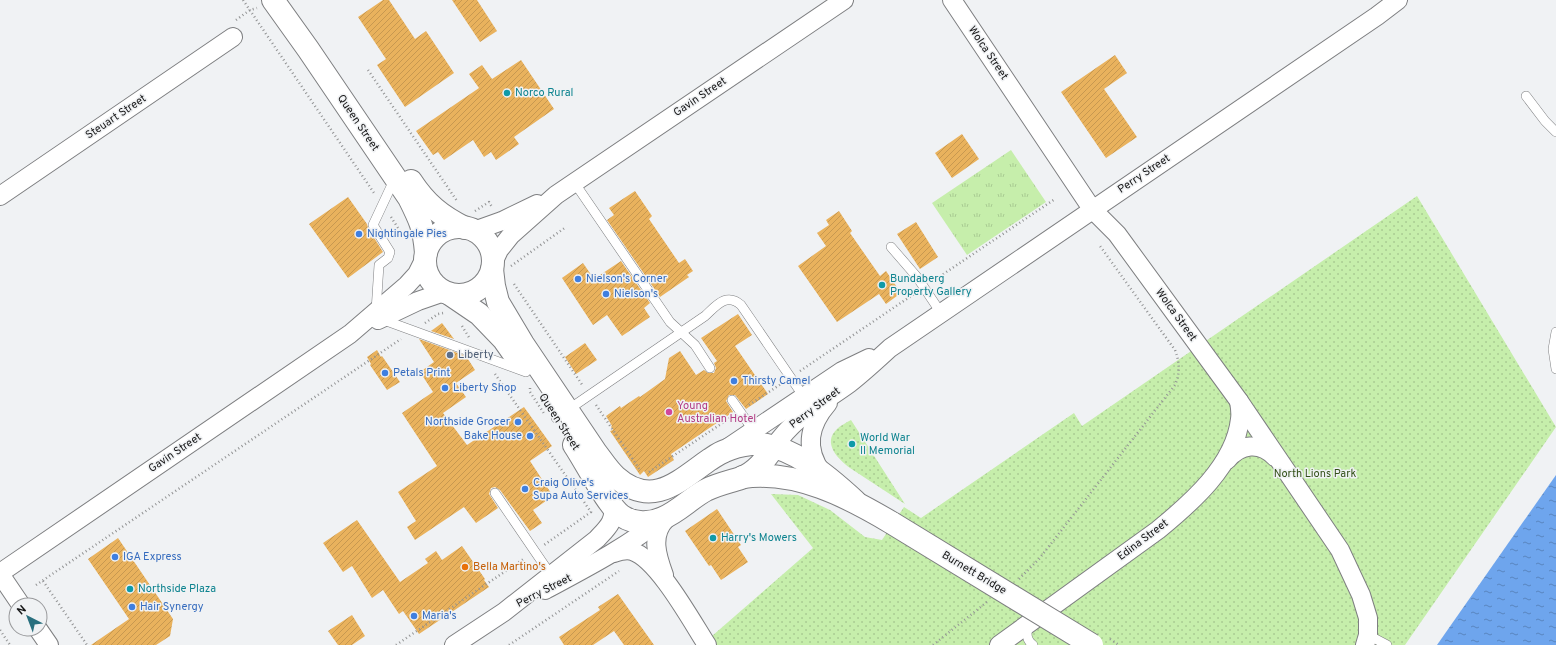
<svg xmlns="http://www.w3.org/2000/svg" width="1556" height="645" viewBox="0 0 1556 645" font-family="Overpass,sans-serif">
  <defs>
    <pattern id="grass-tufts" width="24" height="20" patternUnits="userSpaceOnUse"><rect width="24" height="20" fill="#c6eeab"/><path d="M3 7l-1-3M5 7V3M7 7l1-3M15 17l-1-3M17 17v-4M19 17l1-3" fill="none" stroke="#a9cb92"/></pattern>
    <pattern id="park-dots" width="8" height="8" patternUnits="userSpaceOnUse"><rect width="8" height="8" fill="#c6eeab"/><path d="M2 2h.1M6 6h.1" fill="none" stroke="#a9cb92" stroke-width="1.8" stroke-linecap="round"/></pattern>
    <pattern id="water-ripples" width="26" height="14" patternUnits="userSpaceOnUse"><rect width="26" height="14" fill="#6ea5ed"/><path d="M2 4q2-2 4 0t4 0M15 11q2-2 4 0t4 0" fill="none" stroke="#5985bf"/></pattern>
    <pattern id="building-hatch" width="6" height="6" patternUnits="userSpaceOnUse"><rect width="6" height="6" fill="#e9b25d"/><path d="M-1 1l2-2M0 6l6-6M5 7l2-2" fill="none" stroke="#c79850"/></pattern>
  </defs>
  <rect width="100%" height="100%" fill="#f0f2f4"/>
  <!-- grass -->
  <path fill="url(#grass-tufts)" d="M 1011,150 L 1046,202 L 967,255 L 932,203 Z"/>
  <!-- park -->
  <g fill="url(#park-dots)">
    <path d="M 1417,196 L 1556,427 L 1405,645 L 706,645 L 704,643 L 813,548 L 771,494 L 798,495 L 830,510 L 865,537 L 882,540 L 904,507 L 921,518 L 1074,413 L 1082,426 Z"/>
    <path d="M 851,420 L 905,504 L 850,468 C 838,459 822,443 837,429 C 841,425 846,423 851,420 Z"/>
  </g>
  <!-- water -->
  <path fill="url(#water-ripples)" d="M 1556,475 L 1556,645 L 1437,645 Z"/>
  <!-- building -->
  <g fill="url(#building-hatch)">
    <path d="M 383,0 L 389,0 L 415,39 L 426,31 L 454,73 L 405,107 L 377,65 L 386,59 L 358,17 Z"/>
    <path d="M 452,0 L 477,0 L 497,31 L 480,42 Z"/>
    <path d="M 1115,55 L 1127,73 L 1104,89 L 1137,137 L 1106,158 L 1061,92 Z"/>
    <path d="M 521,60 L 554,109 L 514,137 L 519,144 L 496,160 L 491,152 L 484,157 L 473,140 L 444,160 L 438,152 L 433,155 L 416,131 L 479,88 L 469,74 L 482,65 L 492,79 Z"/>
    <path d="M 962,134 L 979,159 L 952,178 L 935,153 Z"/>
    <path d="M 635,191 L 652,216 L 649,219 L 679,263 L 685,259 L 693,271 L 687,275 L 689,277 L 660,297 L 607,220 L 614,215 L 609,208 Z"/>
    <path d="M 348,197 L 367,224 L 368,228 L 383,252 L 348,278 L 309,224 Z"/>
    <path d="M 839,211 L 852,231 L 850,233 L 880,276 L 886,271 L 901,293 L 886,304 L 879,294 L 837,322 L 798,266 L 826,246 L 817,233 L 829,225 L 826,220 Z"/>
    <path d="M 916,222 L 938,257 L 920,269 L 897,234 Z"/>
    <path d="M 621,261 L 650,303 L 644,308 L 650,317 L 622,336 L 607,315 L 593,325 L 562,278 L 583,263 L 594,279 Z"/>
    <path d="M 738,314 L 752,335 L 735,346 L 768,394 L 746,409 L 735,395 L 729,395 L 726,401 L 733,412 L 671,454 L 674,460 L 648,477 L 644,471 L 640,475 L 610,431 L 613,430 L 611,427 L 612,426 L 606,416 L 620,406 L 621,408 L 639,396 L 640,397 L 665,379 L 669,358 L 680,351 L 696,375 L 704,370 L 708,373 L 714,373 L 716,368 L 714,363 L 717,361 L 701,338 Z"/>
    <path d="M 442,323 L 454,339 L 431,331 Z"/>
    <path d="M 419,339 L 466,356 L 475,370 L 456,383 L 466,397 L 443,413 L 467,445 L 524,407 L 552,446 L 530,461 L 553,496 L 533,510 L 542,523 L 530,531 L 500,490 L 495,487 L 491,488 L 489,494 L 498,508 L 476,523 L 464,507 L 415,540 L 407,527 L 416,521 L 398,492 L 437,466 L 402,413 L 433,392 L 420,372 L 434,362 Z"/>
    <path d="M 585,343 L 597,360 L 576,374 L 565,357 Z"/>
    <path d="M 377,350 L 381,357 L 382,356 L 400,382 L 387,390 L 370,365 L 371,364 L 367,357 Z"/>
    <path d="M 717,509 L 741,545 L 738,547 L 748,562 L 721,580 L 711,565 L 709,566 L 685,531 Z"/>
    <path d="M 357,520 L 400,582 L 428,563 L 425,559 L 436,551 L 442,560 L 462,546 L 485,579 L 484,580 L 489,587 L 419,634 L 403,611 L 399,614 L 383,590 L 372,598 L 352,566 L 343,572 L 323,543 Z"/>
    <path d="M 118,538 L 173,619 L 170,636 L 156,645 L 91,645 L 129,619 L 88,559 Z"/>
    <path d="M 618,594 L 654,645 L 624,645 L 614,631 L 593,645 L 564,645 L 559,637 L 600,610 L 598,607 Z"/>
    <path d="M 352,615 L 365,636 L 352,645 L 338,645 L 328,631 Z"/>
  </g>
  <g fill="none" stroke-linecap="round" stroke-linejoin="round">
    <!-- lane casing -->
    <g stroke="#7e7f81" stroke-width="10">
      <g id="lane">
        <path d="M 1526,96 L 1545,121 L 1556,132"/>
        <path d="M 574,182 L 670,322 L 695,345 L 710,368"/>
        <path d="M 891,247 L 917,277 L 941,313"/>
        <path d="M 376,311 L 379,265 L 388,258 L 390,252 L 373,225 L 395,178"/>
        <path d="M 381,319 L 526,372"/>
        <path d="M 1556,332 L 1553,349 L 1556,369"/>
        <path d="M 732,400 L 753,430"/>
        <path d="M 556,418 L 705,316 C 716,306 726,292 741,305 L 804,397"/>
        <path d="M 495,493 L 553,578"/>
        <path d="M 1029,625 C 1026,632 1026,640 1033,645"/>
        <path d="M 1368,635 L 1387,645"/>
      </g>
    </g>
    <!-- street casing -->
    <g stroke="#7e7f81" stroke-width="20">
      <g id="street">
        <path d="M 952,0 L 1092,209 L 1117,234 L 1239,401 L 1340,550 L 1361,595 L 1368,618 L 1368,635 L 1365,645"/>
        <path d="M 0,196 L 233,37"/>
        <path d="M 474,231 L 502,221 L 537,204"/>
        <path d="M 493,263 L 499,250 L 511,235 L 556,195 L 844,0"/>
        <path d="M 378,320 L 418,301 L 444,292"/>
        <path d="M 729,447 L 842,371 L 869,358"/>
        <path d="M 774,447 C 796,415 820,405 850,383 C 864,372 877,360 890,348 L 1377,16 L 1398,0"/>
        <path d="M 1227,460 C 1240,444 1260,441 1275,457"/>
        <path d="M 822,473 C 804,448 809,425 828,403"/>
        <path d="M 614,553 C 620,551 626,549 632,551 C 658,559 692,622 707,645"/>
        <path d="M 0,573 L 350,334 L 407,285 L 417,274 L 424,260"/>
        <path d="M 0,574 L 21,605"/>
        <path d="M 664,575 C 657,556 650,535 666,519"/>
        <path d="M 545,590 C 586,568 627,547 663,518"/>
        <path d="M 38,629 L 49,645"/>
        <path d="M 454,645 L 504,612 L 597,539 C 607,528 615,522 613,506"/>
        <path d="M 999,645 L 1158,530 C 1191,503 1235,465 1240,419 C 1241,413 1240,407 1239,401"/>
      </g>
    </g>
    <!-- secondary casing -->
    <g stroke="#7e7f81" stroke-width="24">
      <g id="secondary">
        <path d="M 273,0 L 308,49 L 409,198 C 420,220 424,228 426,253"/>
        <path d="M 411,181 C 426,204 441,216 465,228"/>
        <circle cx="459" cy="261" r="34"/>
        <path d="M 492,269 L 494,286 L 498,302 L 523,344 L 595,451 C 602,460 608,470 616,477 C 652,509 679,481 709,460 C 714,457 719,453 725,451 C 733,447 743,445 751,444 C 789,442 829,477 855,501"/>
        <path d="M 451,295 L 479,314 L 504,340 L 518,360"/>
        <path d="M 574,445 C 585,461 608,507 622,516 C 634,524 650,524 663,518 C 678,512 691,498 706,490 C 718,484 729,482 741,478 C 756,472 765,460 774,447"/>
        <path d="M 743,477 C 796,470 847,496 892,523"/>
      </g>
    </g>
    <!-- path -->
    <g stroke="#929394" stroke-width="2.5" stroke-dasharray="1 3" stroke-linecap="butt">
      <path d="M 243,0 L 374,193"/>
      <path d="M 236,20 L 250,10 L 257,8"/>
      <path d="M 368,70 L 457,201"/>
      <path d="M 475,211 L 489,202 L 492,207"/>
      <path d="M 391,217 L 403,236"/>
      <path d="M 511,266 L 566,227"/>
      <path d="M 933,281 L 1055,199"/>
      <path d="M 514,284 L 583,386"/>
      <path d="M 425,323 L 438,314 L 443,313"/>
      <path d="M 462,326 L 470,339"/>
      <path d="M 800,371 L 914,294"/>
      <path d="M 495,374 L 591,512 L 544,545"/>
      <path d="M 530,388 L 530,392 L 545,415"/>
      <path d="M 596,405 L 640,470"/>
      <path d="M 749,405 L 781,384"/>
      <path d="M 649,472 L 730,418"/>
      <path d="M 1019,579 L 1039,559 L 1175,385 C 1180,373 1180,363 1175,350 L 1100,246"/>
      <path d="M 43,581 L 87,645"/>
      <path d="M 36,585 L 401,339"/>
      <path d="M 0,630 L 10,645"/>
      <path d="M 396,645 L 525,558"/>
      <path d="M 509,645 L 619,571"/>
      <path d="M 933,645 L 987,602"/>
    </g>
    <!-- lane -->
    <use href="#lane" stroke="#fff" stroke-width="9"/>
    <!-- street -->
    <use href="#street" stroke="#fff" stroke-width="18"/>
    <!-- secondary -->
    <use href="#secondary" stroke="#fff" stroke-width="22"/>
    <!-- secondary-bridge casing -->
    <g stroke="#7e7f81" stroke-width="24" stroke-linecap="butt">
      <path id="secondary-bridge" d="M 892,523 L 1092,645"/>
    </g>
    <!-- path-bridge -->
    <path stroke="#929394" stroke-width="2.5" stroke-dasharray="1 3" stroke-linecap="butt" d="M 1110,639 L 1119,645"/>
    <!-- secondary-bridge -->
    <use href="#secondary-bridge" stroke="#fff" stroke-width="22"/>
  </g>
  <!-- markers -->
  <g fill="#0f9aa8" stroke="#f0f2f4" stroke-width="1.5">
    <circle cx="507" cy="93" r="4"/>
    <circle cx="882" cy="285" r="4"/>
    <circle cx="852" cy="444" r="4"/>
    <circle cx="713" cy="538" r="4"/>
    <circle cx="130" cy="589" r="4"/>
  </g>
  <g fill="#3f7fe0" stroke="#f0f2f4" stroke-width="1.5">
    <circle cx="359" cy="234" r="4"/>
    <circle cx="578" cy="279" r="4"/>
    <circle cx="606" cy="294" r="4"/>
    <circle cx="385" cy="373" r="4"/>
    <circle cx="734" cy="381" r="4"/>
    <circle cx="445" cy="388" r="4"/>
    <circle cx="518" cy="422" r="4"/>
    <circle cx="530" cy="436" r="4"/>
    <circle cx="525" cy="489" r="4"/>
    <circle cx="115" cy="557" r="4"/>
    <circle cx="132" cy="607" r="4"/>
    <circle cx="414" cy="616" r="4"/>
  </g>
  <circle fill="#5c6f8a" stroke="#f0f2f4" stroke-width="1.5" cx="450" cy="355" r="4"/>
  <circle fill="#d1479c" stroke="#f0f2f4" stroke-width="1.5" cx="669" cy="412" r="4"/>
  <circle fill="#e8710a" stroke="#f0f2f4" stroke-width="1.5" cx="465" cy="567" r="4"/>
  <g text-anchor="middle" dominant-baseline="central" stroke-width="3" stroke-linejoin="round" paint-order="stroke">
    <!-- street labels -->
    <g font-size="11" fill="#161617" stroke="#f0f2f4">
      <text transform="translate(988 53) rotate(56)">Wolca Street</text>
      <text transform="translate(700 97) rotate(-34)">Gavin Street</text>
      <text transform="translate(116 117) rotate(-34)">Steuart Street</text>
      <text transform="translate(358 123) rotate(56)">Queen Street</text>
      <text transform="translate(1144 174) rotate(-34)">Perry Street</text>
      <text transform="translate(1176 315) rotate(54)">Wolca Street</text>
      <text transform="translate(815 408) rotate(-37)">Perry Street</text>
      <text transform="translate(559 422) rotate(57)">Queen Street</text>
      <text transform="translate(175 453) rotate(-34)">Gavin Street</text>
      <text transform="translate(1143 540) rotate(-37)">Edina Street</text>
      <text transform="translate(974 573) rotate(31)">Burnett Bridge</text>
      <text transform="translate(544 591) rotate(-27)">Perry Street</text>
    </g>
    <!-- culture labels -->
    <g font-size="11" fill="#0d838f" stroke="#f0f2f4" text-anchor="start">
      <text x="515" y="93">Norco Rural</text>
      <text x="890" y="279">Bundaberg<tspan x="890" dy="13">Property Gallery</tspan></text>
      <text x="860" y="438">World War<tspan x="860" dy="13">II Memorial</tspan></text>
      <text x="721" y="538">Harry's Mowers</text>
      <text x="138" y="589">Northside Plaza</text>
    </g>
    <!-- shop labels -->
    <g font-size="11" fill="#366cbe" stroke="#f0f2f4" text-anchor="start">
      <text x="367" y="234">Nightingale Pies</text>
      <text x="586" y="279">Nielson's Corner</text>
      <text x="614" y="294">Nielson's</text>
      <text x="393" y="373">Petals Print</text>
      <text x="742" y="381">Thirsty Camel</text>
      <text x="453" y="388">Liberty Shop</text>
      <text x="510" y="422" text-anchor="end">Northside Grocer</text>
      <text x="522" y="436" text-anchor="end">Bake House</text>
      <text x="533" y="483">Craig Olive's<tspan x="533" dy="13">Supa Auto Services</tspan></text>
      <text x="123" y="557">IGA Express</text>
      <text x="140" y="607">Hair Synergy</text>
      <text x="422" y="616">Maria's</text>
    </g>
    <!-- service labels -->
    <g font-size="11" fill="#4e5e75" stroke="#f0f2f4" text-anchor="start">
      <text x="458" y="355">Liberty</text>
    </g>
    <!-- hotel labels -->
    <g font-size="11" fill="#b23c85" stroke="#f0f2f4" text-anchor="start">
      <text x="677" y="406">Young<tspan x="677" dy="13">Australian Hotel</tspan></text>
    </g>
    <!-- park labels -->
    <g font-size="11" fill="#335018" stroke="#f0f2f4">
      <text x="1315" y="474">North Lions Park</text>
    </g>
    <!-- food labels -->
    <g font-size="11" fill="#c56008" stroke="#f0f2f4" text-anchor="start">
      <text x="473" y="567">Bella Martino's</text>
    </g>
  </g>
  <!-- north arrow -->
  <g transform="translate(28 617) rotate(318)"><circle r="19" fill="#f0f2f4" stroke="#999a9c"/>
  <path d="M0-3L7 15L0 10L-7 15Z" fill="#296f7e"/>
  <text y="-6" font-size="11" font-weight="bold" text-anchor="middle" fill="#161617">N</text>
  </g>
</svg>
